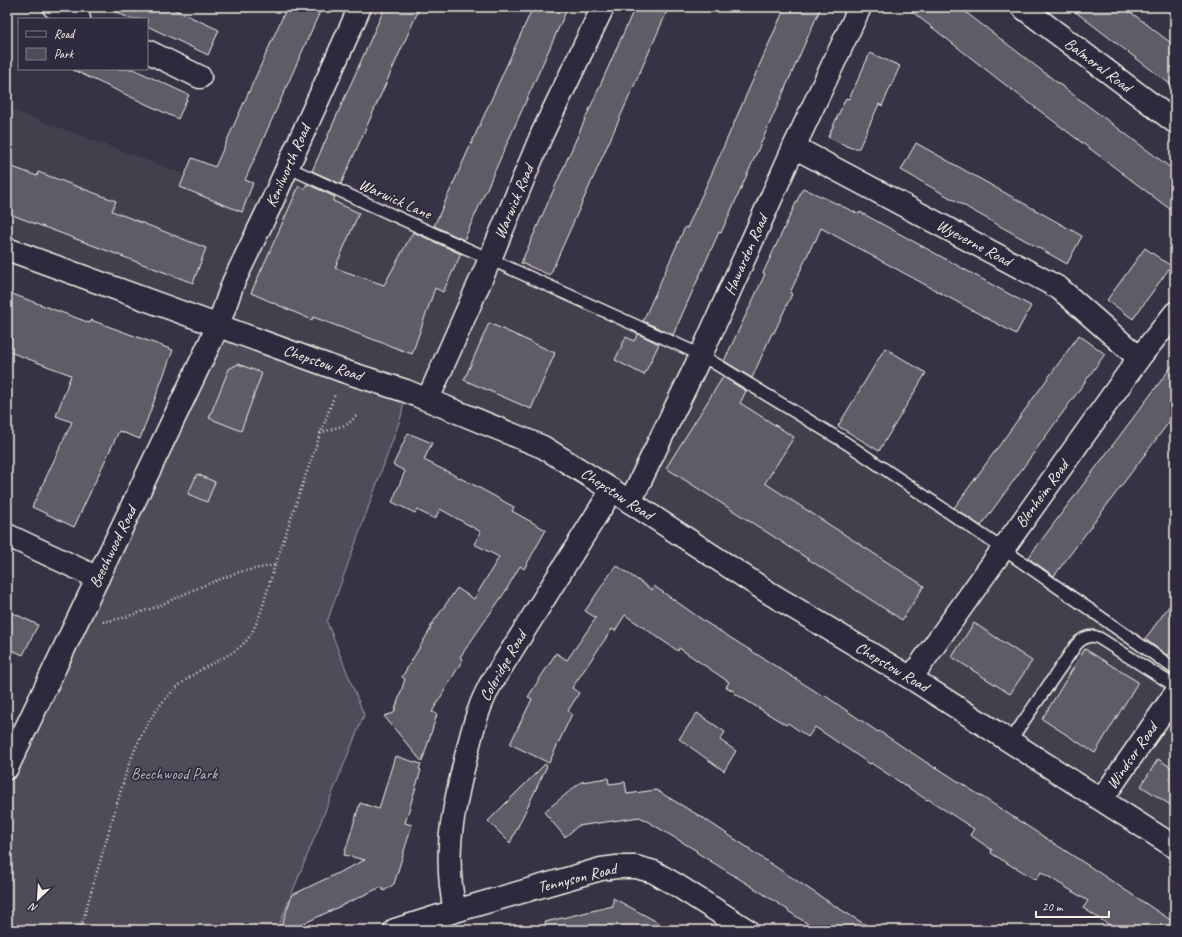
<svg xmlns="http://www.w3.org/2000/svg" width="1182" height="937" viewBox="0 0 1182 937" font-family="Caveat,sans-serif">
  <rect width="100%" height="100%" fill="#373244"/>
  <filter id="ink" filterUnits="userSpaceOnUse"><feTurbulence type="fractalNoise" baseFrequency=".025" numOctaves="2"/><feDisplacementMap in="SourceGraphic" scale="8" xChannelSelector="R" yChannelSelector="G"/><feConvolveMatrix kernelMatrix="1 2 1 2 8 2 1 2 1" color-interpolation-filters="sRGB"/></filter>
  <g filter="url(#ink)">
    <!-- built -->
    <path fill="#433f4e" d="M 7,108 L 270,206 L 287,167 L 701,355 L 846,443 L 1175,669 L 1175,847 L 543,447 L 7,249 Z"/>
    <!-- green -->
    <path fill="#504b59" stroke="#a29ea0" d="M 218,326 L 406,391 L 401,417 L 327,622 L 364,715 L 277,930 L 7,930 L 7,768 Z"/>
    <!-- building -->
    <g fill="#5f5c67" stroke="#f4f1e8">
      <path d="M 105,7 L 169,7 L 219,30 L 208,55 L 147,26 L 147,19 L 131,19 Z"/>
      <path d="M 287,7 L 322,7 L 245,180 L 253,183 L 242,212 L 180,187 L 192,158 L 215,167 Z"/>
      <path d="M 385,7 L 420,7 L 341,184 L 312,171 Z"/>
      <path d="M 533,7 L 568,7 L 464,240 L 434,226 Z"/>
      <path d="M 635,7 L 669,7 L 550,275 L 521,263 Z"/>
      <path d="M 785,7 L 821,7 L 739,193 L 721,233 L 719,232 L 673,335 L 643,321 L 685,227 L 687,228 L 712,173 Z"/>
      <path d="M 906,7 L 959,7 L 1071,93 L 1175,171 L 1175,213 L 1003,83 Z"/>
      <path d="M 1069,7 L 1124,7 L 1175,46 L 1175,88 Z"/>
      <path d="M 870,53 L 900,66 L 882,106 L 879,104 L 859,148 L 851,148 L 828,137 L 846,98 L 849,99 Z"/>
      <path d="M 71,69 L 133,69 L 189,95 L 178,119 Z"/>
      <path d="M 916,143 L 1082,236 L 1067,264 L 901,170 Z"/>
      <path d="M 7,165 L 37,176 L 38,172 L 116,201 L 112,211 L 206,248 L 193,283 L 7,213 Z"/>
      <path d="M 307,184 L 335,197 L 333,201 L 359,213 L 335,268 L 384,285 L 413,232 L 461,254 L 443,292 L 435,288 L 412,354 L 313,317 L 312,320 L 251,293 L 299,186 L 304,189 Z"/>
      <path d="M 803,188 L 859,214 L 860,212 L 1031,306 L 1016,334 L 821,228 L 815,242 L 814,241 L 790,293 L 792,294 L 774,333 L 772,333 L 752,378 L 724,361 L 753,300 L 765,274 L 763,273 Z"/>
      <path d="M 1145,248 L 1171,266 L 1133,319 L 1107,300 Z"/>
      <path d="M 7,292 L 90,323 L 91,320 L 173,350 L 140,439 L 119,431 L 74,527 L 32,507 L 72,422 L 56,416 L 71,375 L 7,351 Z"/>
      <path d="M 489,323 L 555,353 L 531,409 L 464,380 Z"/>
      <path d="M 638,334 L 659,344 L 644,375 L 615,360 L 626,337 L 634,341 Z"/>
      <path d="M 1079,335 L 1105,354 L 981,526 L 954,508 Z"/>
      <path d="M 885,348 L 926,373 L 879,451 L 838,426 Z"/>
      <path d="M 1175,362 L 1175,414 L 1054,576 L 1028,558 Z"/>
      <path d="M 238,364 L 262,373 L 241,431 L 209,418 L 229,369 Z"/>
      <path d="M 723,377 L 746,391 L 740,403 L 794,437 L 765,483 L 924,586 L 902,620 L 765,531 L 666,468 Z"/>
      <path d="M 408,433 L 432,443 L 424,460 L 476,486 L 514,507 L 512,511 L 546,530 L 524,569 L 520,566 L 505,592 L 460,657 L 463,659 L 432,712 L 437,714 L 422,762 L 384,716 L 394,713 L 405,679 L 402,677 L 431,628 L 430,627 L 457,588 L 474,599 L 499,557 L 474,544 L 481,532 L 440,509 L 435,519 L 417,510 L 415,513 L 392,502 L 405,471 L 393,465 Z"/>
      <path d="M 197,474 L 215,482 L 207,502 L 188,494 Z"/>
      <path d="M 616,565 L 652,590 L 654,586 L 707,623 L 823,696 L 824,695 L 878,732 L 879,731 L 935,768 L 936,767 L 1089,866 L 1175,923 L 1175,930 L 1117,930 L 1083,908 L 1088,901 L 1041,872 L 1036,880 L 1015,867 L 1015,868 L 991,853 L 992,850 L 970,835 L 974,829 L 928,799 L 927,800 L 871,763 L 870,764 L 815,727 L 808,737 L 788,723 L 786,725 L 734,693 L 735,692 L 726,687 L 729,682 L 720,676 L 679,648 L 678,651 L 625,615 L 615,631 L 612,629 L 572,688 L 579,693 L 568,711 L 572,714 L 549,763 L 510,744 L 532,699 L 528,697 L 556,653 L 567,660 L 596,618 L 585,611 Z"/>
      <path d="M 1175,598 L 1175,646 L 1168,656 L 1145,639 Z"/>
      <path d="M 7,610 L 38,625 L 23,655 L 7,648 Z"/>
      <path d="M 974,623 L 1032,661 L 1010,694 L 952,657 Z"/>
      <path d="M 1085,649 L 1138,682 L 1095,753 L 1042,719 Z"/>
      <path d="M 697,713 L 725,732 L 720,740 L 736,751 L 724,771 L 679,739 Z"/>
      <path d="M 395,756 L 421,764 L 419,769 L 421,770 L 405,823 L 412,825 L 394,884 L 384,891 L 381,887 L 290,930 L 280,930 L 292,895 L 365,860 L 344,855 L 360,803 L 379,809 Z"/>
      <path d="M 1158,759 L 1175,770 L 1175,808 L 1141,786 Z"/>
      <path d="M 545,764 L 547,766 L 510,843 L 488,821 Z"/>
      <path d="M 608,778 L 609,784 L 625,782 L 627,794 L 656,790 L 703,818 L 750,849 L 750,850 L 835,906 L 874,930 L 817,930 L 788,911 L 788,910 L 762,893 L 696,852 L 697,851 L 640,817 L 578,826 L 565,837 L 544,812 L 581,782 Z"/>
      <path d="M 613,898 L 672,930 L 546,930 L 545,922 L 613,906 Z"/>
    </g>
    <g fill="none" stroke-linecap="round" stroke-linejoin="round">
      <!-- lane casing -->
      <g stroke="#f4f1e8" stroke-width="14">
        <g id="lane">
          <path d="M 287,167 L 701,355 L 846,443 L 1003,549 L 1175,669"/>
          <path d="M 1010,741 L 1076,645 C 1083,637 1090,634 1099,638 L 1175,686"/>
        </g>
      </g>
      <!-- street casing -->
      <g stroke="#f4f1e8" stroke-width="25">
        <g id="street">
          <path d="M 54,7 L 79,19"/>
          <path d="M 1022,7 L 1175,122"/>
          <path d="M 147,51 L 200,77"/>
          <path d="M 794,147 L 1059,288 L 1139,358"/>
          <path d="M 218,326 L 233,283 L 270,206 L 360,7"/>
          <path d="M 428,399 L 490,259 L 542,134 L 603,7"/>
          <path d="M 630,502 L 701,355 L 794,147 L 860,7"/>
          <path d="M 7,535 L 98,578"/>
          <path d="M 911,678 L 1139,358 L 1175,313"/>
          <path d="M 1102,799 L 1175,694"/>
          <path d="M 455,911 C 444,858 451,820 463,769 C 468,749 472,729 479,710 C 482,701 486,693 490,685 L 612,490"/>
          <path d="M 395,930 L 455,911 L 601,869 L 617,867 L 636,867 L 654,872 L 678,886 L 747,930"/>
        </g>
      </g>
      <!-- secondary casing -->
      <g stroke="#f4f1e8" stroke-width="25">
        <g id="secondary">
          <path d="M 7,249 L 343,371 L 406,391 L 543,447 L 612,490 L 771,594 L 911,678 L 1175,847"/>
          <path d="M 7,768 L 218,326"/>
        </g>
      </g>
      <!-- path -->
      <g stroke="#f4f1e8" stroke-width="2.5" stroke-dasharray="1 3" stroke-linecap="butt">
        <path d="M 320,433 L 348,424 L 356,416"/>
        <path d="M 103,622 L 123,618 L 156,607 L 200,587 L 239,572 L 275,565"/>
        <path d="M 80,930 L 128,766 C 146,722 160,695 202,669 C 217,660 238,653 249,637 C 263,615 267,587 276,563 C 295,506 314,450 335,394"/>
      </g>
      <!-- lane -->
      <use href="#lane" stroke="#2f2a3d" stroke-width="11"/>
      <!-- street -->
      <use href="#street" stroke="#2f2a3d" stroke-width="22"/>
      <!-- secondary -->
      <use href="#secondary" stroke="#2f2a3d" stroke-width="22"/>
    </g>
  </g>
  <g text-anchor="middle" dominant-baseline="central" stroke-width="3.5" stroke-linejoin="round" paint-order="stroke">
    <!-- street labels -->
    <g font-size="16" fill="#f4f1e8" stroke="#2f2a3d">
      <text transform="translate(1098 65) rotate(37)">Balmoral Road</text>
      <text transform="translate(288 166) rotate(-66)">Kenilworth Road</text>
      <text transform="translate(395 199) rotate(24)">Warwick Lane</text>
      <text transform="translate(514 202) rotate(-67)">Warwick Road</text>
      <text transform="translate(974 243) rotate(28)">Wyeverne Road</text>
      <text transform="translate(746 255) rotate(-66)">Hawarden Road</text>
      <text transform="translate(323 363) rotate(19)">Chepstow Road</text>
      <text transform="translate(617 494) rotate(33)">Chepstow Road</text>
      <text transform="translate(1042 494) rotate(-54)">Blenheim Road</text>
      <text transform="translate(113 547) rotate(-64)">Beechwood Road</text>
      <text transform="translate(503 666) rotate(-60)">Coleridge Road</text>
      <text transform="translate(892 667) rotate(31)">Chepstow Road</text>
      <text transform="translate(1132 756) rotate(-55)">Windsor Road</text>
      <text transform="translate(577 878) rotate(-14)">Tennyson Road</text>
    </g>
    <!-- park labels -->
    <g font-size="16" fill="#bbb7b6" stroke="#2f2a3d">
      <text x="174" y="774">Beechwood Park</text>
    </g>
  </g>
  <!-- margin -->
  <rect width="1182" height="937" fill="none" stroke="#2f2a3d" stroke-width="24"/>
  <rect x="12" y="12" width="1158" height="913" fill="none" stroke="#f4f1e8" stroke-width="1.5" filter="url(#ink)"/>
  <!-- legend -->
  <rect x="18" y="18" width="130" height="52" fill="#2f2a3d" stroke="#7e7a81"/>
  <rect x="26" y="31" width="20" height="6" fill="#2f2a3d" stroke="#7e7a81"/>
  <text x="54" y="38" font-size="12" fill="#f4f1e8">Road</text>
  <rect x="26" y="48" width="20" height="12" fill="#504b59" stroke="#7e7a81"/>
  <text x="54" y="58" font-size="12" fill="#f4f1e8">Park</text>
  <!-- north arrow -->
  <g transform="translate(38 899) rotate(205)" stroke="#2f2a3d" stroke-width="3" paint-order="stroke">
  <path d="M0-3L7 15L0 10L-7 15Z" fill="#f4f1e8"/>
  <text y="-6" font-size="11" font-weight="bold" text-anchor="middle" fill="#f4f1e8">N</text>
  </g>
  <!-- scale -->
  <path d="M1036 911v6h73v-6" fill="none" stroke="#f4f1e8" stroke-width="2"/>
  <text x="1042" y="911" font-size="12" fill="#f4f1e8" stroke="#2f2a3d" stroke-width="3" paint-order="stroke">20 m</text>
</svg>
